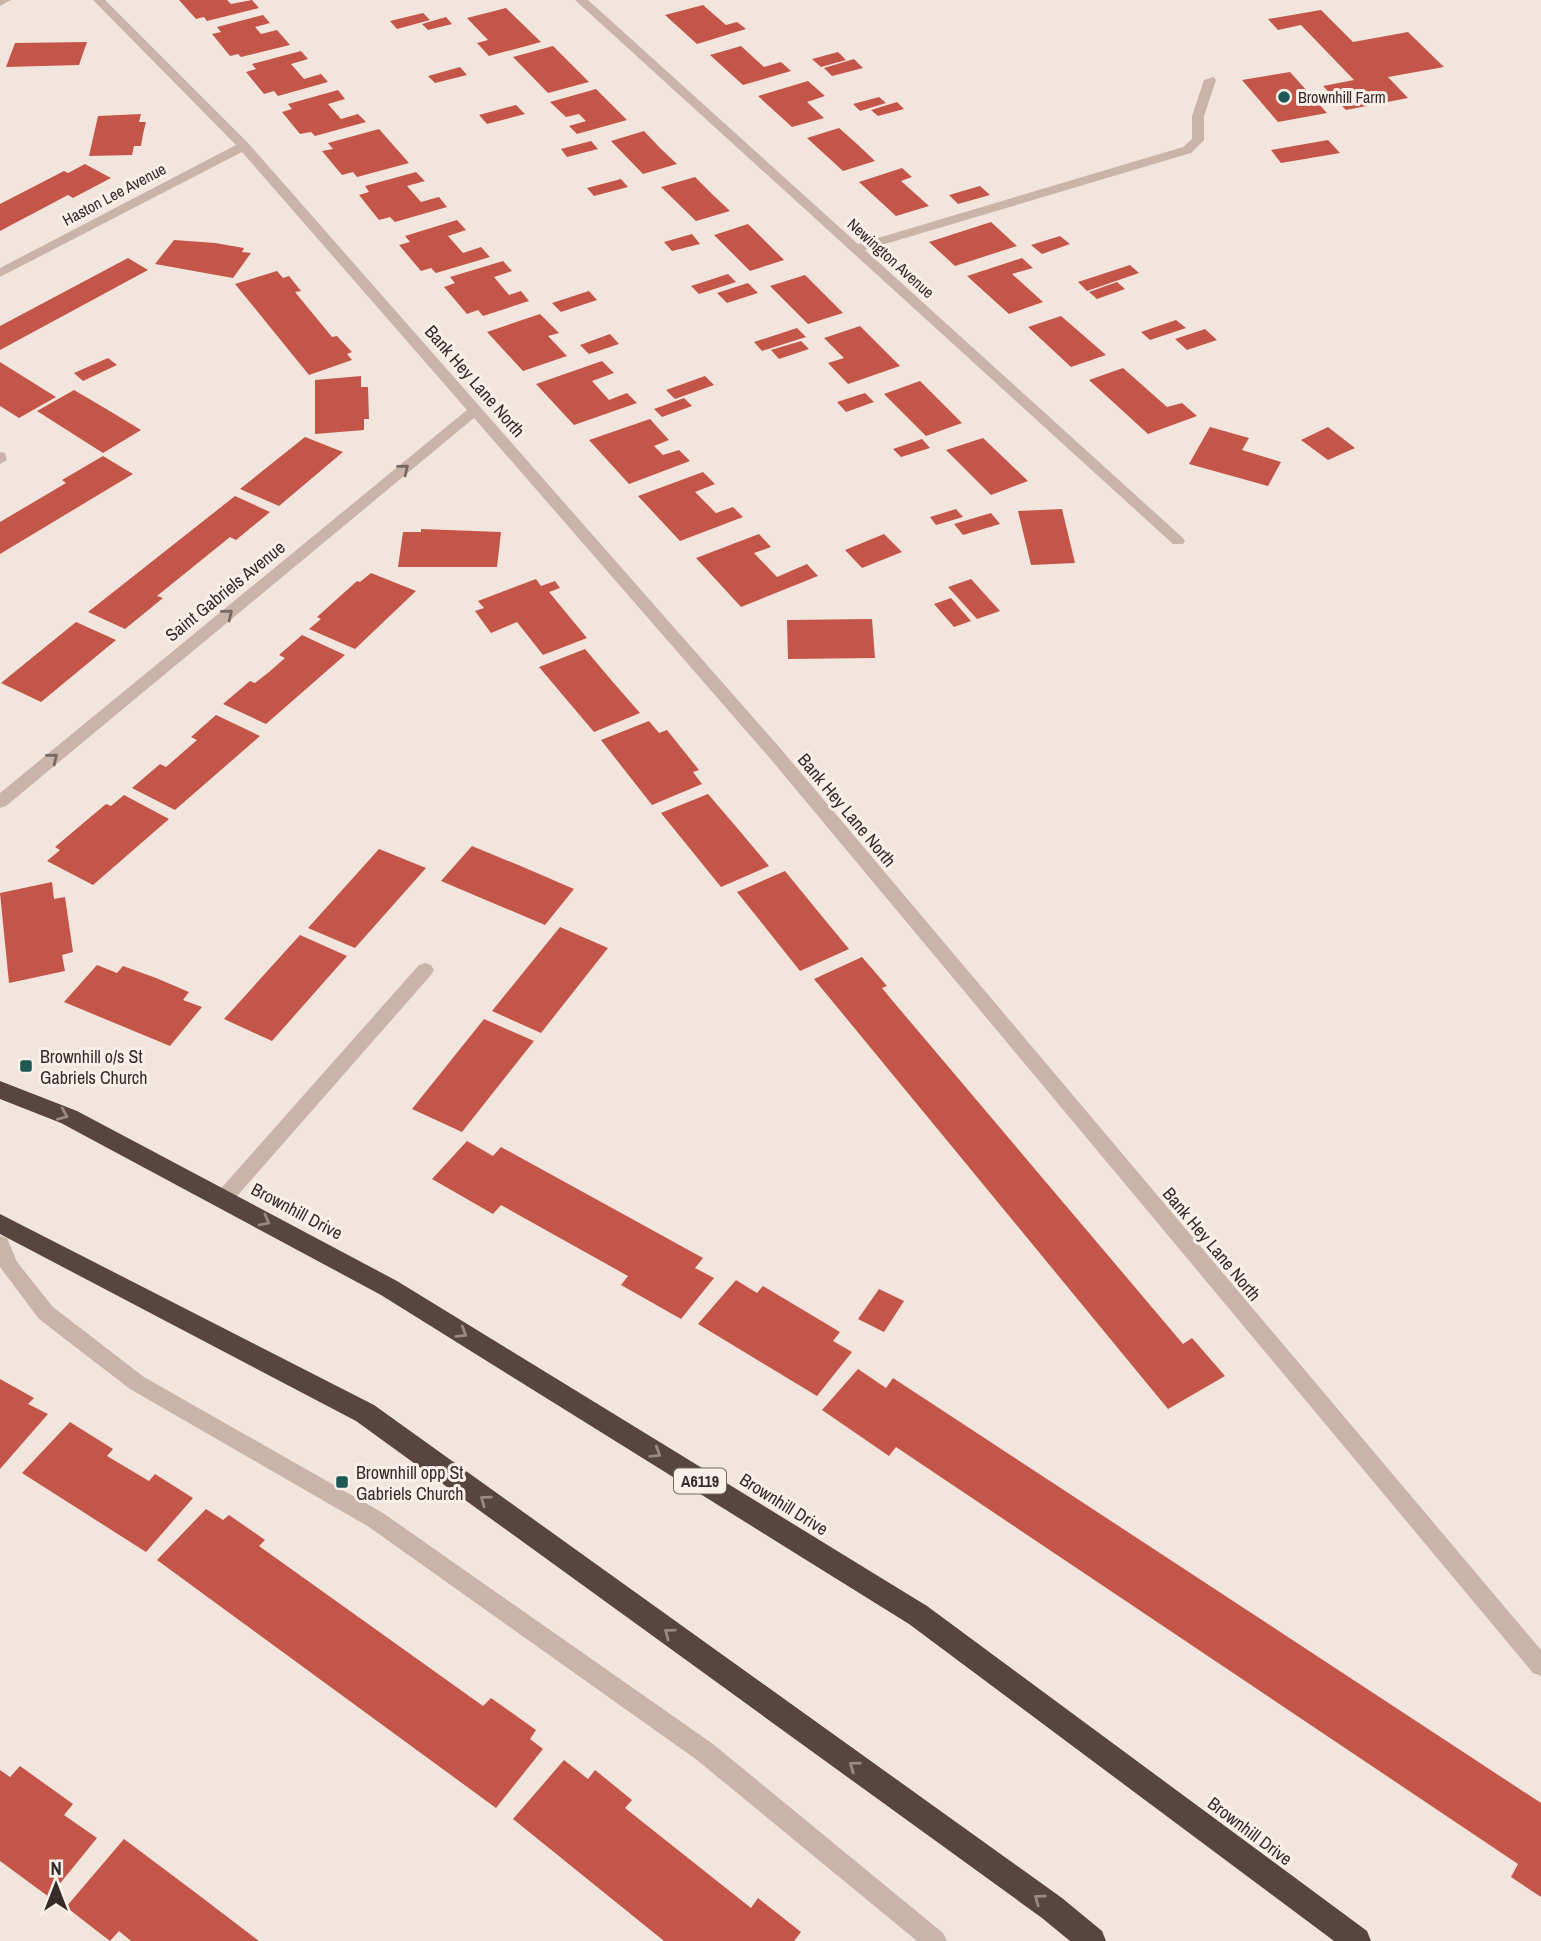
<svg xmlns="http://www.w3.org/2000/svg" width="1541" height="1941" viewBox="0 0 1541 1941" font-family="'Archivo Narrow',sans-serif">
  <rect width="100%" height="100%" fill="#f2e5dd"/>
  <!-- building -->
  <g fill="#c45649">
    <path d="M 179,0 L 227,0 L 231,4 L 252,0 L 259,8 L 207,21 L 204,17 L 196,19 Z"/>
    <path d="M 703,5 L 726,25 L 737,22 L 746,29 L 697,44 L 665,15 Z"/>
    <path d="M 506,8 L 541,42 L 489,56 L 477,43 L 488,40 L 467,18 Z"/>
    <path d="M 1321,10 L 1353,42 L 1408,32 L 1444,67 L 1388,77 L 1408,98 L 1346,110 L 1323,86 L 1354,80 L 1301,25 L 1278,30 L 1268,19 Z"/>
    <path d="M 423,13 L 430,20 L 397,29 L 390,21 Z"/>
    <path d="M 263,15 L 270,23 L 255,27 L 261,34 L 277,30 L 290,45 L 241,57 L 238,54 L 230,56 L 212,34 L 221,32 L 217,27 Z"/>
    <path d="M 446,17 L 452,24 L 428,30 L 422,24 Z"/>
    <path d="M 87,42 L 79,65 L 6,67 L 15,43 Z"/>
    <path d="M 553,46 L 589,82 L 548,93 L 513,57 Z"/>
    <path d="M 741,46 L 764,67 L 781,62 L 791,71 L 743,85 L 710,55 Z"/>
    <path d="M 301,51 L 308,59 L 291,64 L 304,79 L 321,74 L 328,82 L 278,96 L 274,91 L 264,94 L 246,72 L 256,69 L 252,64 Z"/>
    <path d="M 838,52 L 846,60 L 821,67 L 812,59 Z"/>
    <path d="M 854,59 L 863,68 L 832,76 L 824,68 Z"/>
    <path d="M 460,67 L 467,75 L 435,83 L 428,76 Z"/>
    <path d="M 1290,72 L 1327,113 L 1278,122 L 1242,80 Z"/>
    <path d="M 808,81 L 825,96 L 807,102 L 824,118 L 792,127 L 758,96 Z"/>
    <path d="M 596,89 L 627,120 L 577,134 L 569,126 L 586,121 L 579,114 L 566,117 L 550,102 Z"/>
    <path d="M 338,90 L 345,99 L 328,104 L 341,119 L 358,114 L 366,122 L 315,136 L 311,132 L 300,134 L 282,112 L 292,109 L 288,104 Z"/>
    <path d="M 879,97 L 886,103 L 860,111 L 853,104 Z"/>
    <path d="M 897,102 L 904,109 L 878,116 L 871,110 Z"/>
    <path d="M 516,105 L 525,114 L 487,124 L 479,115 Z"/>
    <path d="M 141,114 L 139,122 L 146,122 L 143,134 L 141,146 L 134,146 L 132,155 L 89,156 L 98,116 Z"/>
    <path d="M 839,128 L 857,144 L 875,161 L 843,171 L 807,138 Z"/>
    <path d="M 379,129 L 409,163 L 357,177 L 353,172 L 342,175 L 322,151 L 333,149 L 328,143 Z"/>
    <path d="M 644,131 L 660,148 L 677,164 L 643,174 L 611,141 Z"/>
    <path d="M 1328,140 L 1340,153 L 1281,163 L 1271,150 Z"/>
    <path d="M 591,141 L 598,149 L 567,157 L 561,149 Z"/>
    <path d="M 85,164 L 111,178 L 73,198 L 68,195 L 0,231 L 0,204 L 64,171 L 68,173 Z"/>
    <path d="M 902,168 L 912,177 L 901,181 L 929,206 L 896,216 L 859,182 Z"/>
    <path d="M 416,172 L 425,181 L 407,186 L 421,202 L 439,197 L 447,207 L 395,222 L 390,217 L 379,220 L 359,195 L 369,192 L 365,186 Z"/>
    <path d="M 695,177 L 712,194 L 730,211 L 696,221 L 661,187 Z"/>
    <path d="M 621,179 L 628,187 L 594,196 L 587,188 Z"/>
    <path d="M 980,186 L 990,195 L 958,204 L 949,195 Z"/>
    <path d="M 457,220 L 466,230 L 448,236 L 463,253 L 481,247 L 490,257 L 436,273 L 431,268 L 421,271 L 399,245 L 410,242 L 405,236 Z"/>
    <path d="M 991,222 L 1017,246 L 955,266 L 929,242 Z"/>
    <path d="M 748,224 L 784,260 L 750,271 L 714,235 Z"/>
    <path d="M 692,234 L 700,244 L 672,251 L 664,242 Z"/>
    <path d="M 1060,236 L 1070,244 L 1042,254 L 1031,245 Z"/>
    <path d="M 174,240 L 215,243 L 244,248 L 242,252 L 251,253 L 233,278 L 155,264 Z"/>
    <path d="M 128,258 L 148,270 L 0,350 L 0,326 Z"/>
    <path d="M 1022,258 L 1033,268 L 1012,274 L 1043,302 L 1009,314 L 967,276 Z"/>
    <path d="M 503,261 L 512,271 L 494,277 L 509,295 L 521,291 L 529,301 L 483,316 L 478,310 L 467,314 L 444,287 L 455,283 L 450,277 Z"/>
    <path d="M 1130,265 L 1139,273 L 1087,291 L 1078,282 Z"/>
    <path d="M 277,271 L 283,278 L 289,276 L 301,291 L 295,292 L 332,337 L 337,336 L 352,352 L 347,354 L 352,360 L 309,375 L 235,284 Z"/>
    <path d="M 728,274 L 736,282 L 699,294 L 691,286 Z"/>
    <path d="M 805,275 L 843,313 L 808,324 L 770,286 Z"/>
    <path d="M 1117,282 L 1125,289 L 1097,299 L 1089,292 Z"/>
    <path d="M 748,283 L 758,293 L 727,303 L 717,293 Z"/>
    <path d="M 589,291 L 597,300 L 561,312 L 552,303 Z"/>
    <path d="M 540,314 L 559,333 L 548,336 L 567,356 L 523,371 L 487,332 Z"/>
    <path d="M 1061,316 L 1083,335 L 1106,355 L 1071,367 L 1028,327 Z"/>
    <path d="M 1176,320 L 1186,328 L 1150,340 L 1141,332 Z"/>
    <path d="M 860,326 L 900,366 L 848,384 L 828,363 L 844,358 L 824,338 Z"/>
    <path d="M 797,328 L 806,337 L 762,351 L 754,342 Z"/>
    <path d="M 1205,329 L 1217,340 L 1187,350 L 1175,339 Z"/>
    <path d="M 610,334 L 619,344 L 589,354 L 580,345 Z"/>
    <path d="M 801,341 L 809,349 L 779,359 L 771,350 Z"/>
    <path d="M 108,358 L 117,365 L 83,381 L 74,373 Z"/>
    <path d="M 602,361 L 614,373 L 592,381 L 609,400 L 627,393 L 637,403 L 574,425 L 536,384 Z"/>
    <path d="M 0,362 L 56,397 L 19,418 L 0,406 Z"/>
    <path d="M 1123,368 L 1167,407 L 1182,403 L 1197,416 L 1148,434 L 1089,380 Z"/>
    <path d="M 361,376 L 361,387 L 368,387 L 369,419 L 364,419 L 364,430 L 315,434 L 315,380 Z"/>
    <path d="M 705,376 L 714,385 L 675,399 L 666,390 Z"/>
    <path d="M 920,381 L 962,423 L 926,436 L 884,394 Z"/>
    <path d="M 74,390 L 108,410 L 141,430 L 103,453 L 37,411 Z"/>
    <path d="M 865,393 L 874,402 L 846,412 L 837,402 Z"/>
    <path d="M 684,398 L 692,406 L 662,417 L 654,409 Z"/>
    <path d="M 650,419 L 669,440 L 654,446 L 663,455 L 679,450 L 690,461 L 629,484 L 589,440 Z"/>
    <path d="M 1210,427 L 1249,438 L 1242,450 L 1281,462 L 1268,486 L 1189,464 Z"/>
    <path d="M 1328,427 L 1355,448 L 1328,460 L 1301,440 Z"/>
    <path d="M 305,437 L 343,452 L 279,506 L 240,489 Z"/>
    <path d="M 983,438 L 1005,459 L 1028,481 L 991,495 L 946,450 Z"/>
    <path d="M 922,439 L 930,448 L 901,457 L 893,449 Z"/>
    <path d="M 103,456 L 133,474 L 0,554 L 0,522 L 66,483 L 62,480 Z"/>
    <path d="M 703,472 L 715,484 L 695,492 L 716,513 L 733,507 L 743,517 L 680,541 L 638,496 Z"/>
    <path d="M 235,496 L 270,512 L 236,540 L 230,537 L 157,596 L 163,598 L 125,629 L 88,612 Z"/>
    <path d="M 956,509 L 963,517 L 936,525 L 930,517 Z"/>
    <path d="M 1062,509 L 1075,563 L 1031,565 L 1018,511 Z"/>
    <path d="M 991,513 L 1000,524 L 963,535 L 954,524 Z"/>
    <path d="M 421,529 L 501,532 L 497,567 L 398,567 L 403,532 L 421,532 Z"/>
    <path d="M 759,534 L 771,547 L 754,553 L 777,577 L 807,564 L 818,576 L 741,607 L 696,558 Z"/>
    <path d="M 884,534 L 902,552 L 862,568 L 845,550 Z"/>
    <path d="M 371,573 L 416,591 L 355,649 L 309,629 L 321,619 L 317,617 L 357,581 L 360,582 Z"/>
    <path d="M 536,579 L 541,586 L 555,581 L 560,588 L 549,592 L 587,638 L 543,655 L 517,622 L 491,633 L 475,611 L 484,608 L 478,601 Z"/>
    <path d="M 971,579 L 1000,611 L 977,619 L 948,587 Z"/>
    <path d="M 951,598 L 971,621 L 954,627 L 934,604 Z"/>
    <path d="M 872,619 L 875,658 L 788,659 L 787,620 Z"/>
    <path d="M 76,622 L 116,640 L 41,702 L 1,683 Z"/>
    <path d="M 302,635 L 345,655 L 266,724 L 223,704 L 250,681 L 255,683 L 269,672 L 285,658 L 279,655 Z"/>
    <path d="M 585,649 L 612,681 L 640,713 L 594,732 L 539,667 Z"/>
    <path d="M 216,715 L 260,736 L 175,810 L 132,788 L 160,764 L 166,767 L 197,740 L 191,737 Z"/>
    <path d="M 649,721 L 659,733 L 667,730 L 699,770 L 693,772 L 702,784 L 652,805 L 601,740 Z"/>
    <path d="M 708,794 L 738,829 L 769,866 L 721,887 L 661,813 Z"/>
    <path d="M 124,795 L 169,819 L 93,885 L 47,861 L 60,850 L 55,847 L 81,825 L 106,804 L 111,806 Z"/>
    <path d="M 472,846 L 523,867 L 574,889 L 545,925 L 441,881 Z"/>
    <path d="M 379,849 L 426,868 L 355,948 L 308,928 Z"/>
    <path d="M 785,871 L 816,909 L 849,949 L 800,971 L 737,892 Z"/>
    <path d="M 52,882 L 54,899 L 65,897 L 73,952 L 62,955 L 65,971 L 9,983 L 0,893 Z"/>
    <path d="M 560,927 L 608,948 L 541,1033 L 492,1011 Z"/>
    <path d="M 300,935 L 347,956 L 272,1041 L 224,1019 Z"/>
    <path d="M 862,957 L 887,986 L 882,988 L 891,999 L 1183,1344 L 1192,1338 L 1225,1376 L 1168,1409 L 814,979 Z"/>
    <path d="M 97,965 L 117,973 L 123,966 L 156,978 L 189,992 L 183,1000 L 202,1007 L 170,1046 L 64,1002 Z"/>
    <path d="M 484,1019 L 534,1041 L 462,1132 L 412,1109 Z"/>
    <path d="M 467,1141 L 493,1156 L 501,1147 L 703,1258 L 695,1268 L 714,1278 L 681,1319 L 621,1285 L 628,1276 L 501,1205 L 493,1214 L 432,1179 Z"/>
    <path d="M 736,1280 L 757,1293 L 763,1286 L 840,1332 L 833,1341 L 852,1352 L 817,1396 L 698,1324 Z"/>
    <path d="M 879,1289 L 904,1301 L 884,1332 L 858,1319 Z"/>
    <path d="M 858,1369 L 886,1388 L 893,1378 L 1541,1803 L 1541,1897 L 1511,1877 L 1518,1864 L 896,1447 L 889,1456 L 822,1410 Z"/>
    <path d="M 0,1379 L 34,1398 L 28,1404 L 48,1414 L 0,1469 Z"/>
    <path d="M 70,1422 L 113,1449 L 107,1456 L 149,1481 L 155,1474 L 193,1498 L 146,1552 L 22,1473 Z"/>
    <path d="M 206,1509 L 223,1520 L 229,1515 L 265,1540 L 259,1546 L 483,1706 L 491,1698 L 536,1730 L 530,1739 L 543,1749 L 496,1808 L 157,1560 Z"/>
    <path d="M 564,1760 L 588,1779 L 595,1770 L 632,1800 L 625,1808 L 751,1908 L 758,1898 L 801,1932 L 794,1941 L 664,1941 L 513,1819 Z"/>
    <path d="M 20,1766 L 73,1804 L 64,1815 L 97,1838 L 49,1897 L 0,1861 L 0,1770 L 10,1777 Z"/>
    <path d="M 124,1839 L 192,1890 L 259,1941 L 131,1941 L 119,1931 L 110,1941 L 66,1907 Z"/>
  </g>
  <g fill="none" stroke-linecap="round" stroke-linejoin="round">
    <!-- lane -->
    <path fill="#cab4a9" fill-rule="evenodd" d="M 0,1236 L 7,1238 L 17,1262 L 53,1307 L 144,1377 L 383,1513 L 713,1744 L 943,1933 L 947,1941 L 917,1941 L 697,1760 L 369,1527 L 130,1389 L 39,1319 L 0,1267 Z"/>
    <!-- street -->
    <g fill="#cab4a9" fill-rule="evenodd">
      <path d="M 0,0 L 11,0 L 0,6 Z"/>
      <path d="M 93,0 L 105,0 L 248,143 L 780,748 L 1541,1650 L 1541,1676 L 1533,1673 L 768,756 L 474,418 L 6,806 L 0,808 L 0,793 L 467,410 L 242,152 L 0,277 L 0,268 L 236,145 Z"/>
      <path d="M 575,0 L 588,0 L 858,244 L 1183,147 L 1192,139 L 1192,116 L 1204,80 L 1214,77 L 1216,80 L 1204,116 L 1204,140 L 1191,153 L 865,250 L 1183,538 L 1185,541 L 1183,544 L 1173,544 Z"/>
      <path d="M 0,452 L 5,453 L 7,460 L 0,464 Z"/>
      <path d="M 425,963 L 431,965 L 434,970 L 431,975 L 230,1204 L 223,1207 L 216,1204 L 214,1199 L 216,1194 L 419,965 Z"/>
    </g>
    <!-- highway -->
    <g fill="#584440" fill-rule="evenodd">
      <path d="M 0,1081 L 77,1111 L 397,1281 L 927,1606 L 1367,1931 L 1371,1941 L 1334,1941 L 909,1624 L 381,1295 L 61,1123 L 0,1099 Z"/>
      <path d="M 0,1214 L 374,1405 L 1062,1898 L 1102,1931 L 1106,1941 L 1070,1941 L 1042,1918 L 356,1421 L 0,1234 Z"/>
    </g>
  </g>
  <!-- one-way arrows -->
  <defs><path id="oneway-chevron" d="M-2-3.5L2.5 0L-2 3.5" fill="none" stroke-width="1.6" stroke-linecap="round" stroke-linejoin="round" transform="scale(1.75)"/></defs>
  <g stroke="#796963">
    <use href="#oneway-chevron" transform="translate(404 469) rotate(-39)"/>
    <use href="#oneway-chevron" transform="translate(228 614) rotate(-39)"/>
    <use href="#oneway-chevron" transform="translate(53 758) rotate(-39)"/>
  </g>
  <g stroke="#998984">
    <use href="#oneway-chevron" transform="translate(63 1115) rotate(23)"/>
    <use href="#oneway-chevron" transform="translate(265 1221) rotate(28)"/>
    <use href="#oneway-chevron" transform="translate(462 1333) rotate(32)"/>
    <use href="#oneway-chevron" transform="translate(656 1453) rotate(32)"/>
    <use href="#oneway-chevron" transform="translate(485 1500) rotate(-144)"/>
    <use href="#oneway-chevron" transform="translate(669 1633) rotate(-144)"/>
    <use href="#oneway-chevron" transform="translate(854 1766) rotate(-144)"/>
    <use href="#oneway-chevron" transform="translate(1039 1899) rotate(-144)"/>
  </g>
  <!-- markers -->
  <g fill="#1f5854" stroke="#faf0ea" stroke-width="2.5">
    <circle cx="1284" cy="97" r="7"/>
    <rect x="19" y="1059" width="14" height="14" rx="3.5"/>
    <rect x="335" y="1475" width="14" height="14" rx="3.5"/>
  </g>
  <g text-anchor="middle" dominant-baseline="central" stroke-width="6" stroke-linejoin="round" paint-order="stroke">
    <!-- far-poi labels -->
    <g font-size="16" fill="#372b29" stroke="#faf0ea" text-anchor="start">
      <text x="1298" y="97">Brownhill Farm</text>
    </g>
    <!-- far-street labels -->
    <g font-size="16" fill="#372b29" stroke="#faf0ea">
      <text transform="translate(114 194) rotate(-28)">Haston Lee Avenue</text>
      <text transform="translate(891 258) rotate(42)">Newington Avenue</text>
    </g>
    <!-- shield labels -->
    <rect fill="#faf0ea" stroke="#726663" stroke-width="2" x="674" y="1468.5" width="52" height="25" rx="5"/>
    <g font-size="16" font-weight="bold" fill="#372b29">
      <text x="700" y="1481">A6119</text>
    </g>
    <!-- street labels -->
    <g font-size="18" fill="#372b29" stroke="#faf0ea">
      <text transform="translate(475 381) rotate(49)">Bank Hey Lane North</text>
      <text transform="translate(225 591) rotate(-39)">Saint Gabriels Avenue</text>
      <text transform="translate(847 810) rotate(50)">Bank Hey Lane North</text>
      <text transform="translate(297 1211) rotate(28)">Brownhill Drive</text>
      <text transform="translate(1212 1244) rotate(50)">Bank Hey Lane North</text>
      <text transform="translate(784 1504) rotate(32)">Brownhill Drive</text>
      <text transform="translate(1250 1831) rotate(37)">Brownhill Drive</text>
    </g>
    <!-- poi labels -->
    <g font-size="18" fill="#372b29" stroke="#faf0ea" text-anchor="start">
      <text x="40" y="1056">Brownhill o/s St<tspan x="40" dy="21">Gabriels Church</tspan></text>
      <text x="356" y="1472">Brownhill opp St<tspan x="356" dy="21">Gabriels Church</tspan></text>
    </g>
  </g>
  <!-- north arrow -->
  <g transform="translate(56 1885)" stroke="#faf0ea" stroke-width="5" paint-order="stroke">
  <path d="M0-5L12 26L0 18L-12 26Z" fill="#372b29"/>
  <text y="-10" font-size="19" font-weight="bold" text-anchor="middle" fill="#372b29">N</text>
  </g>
</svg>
